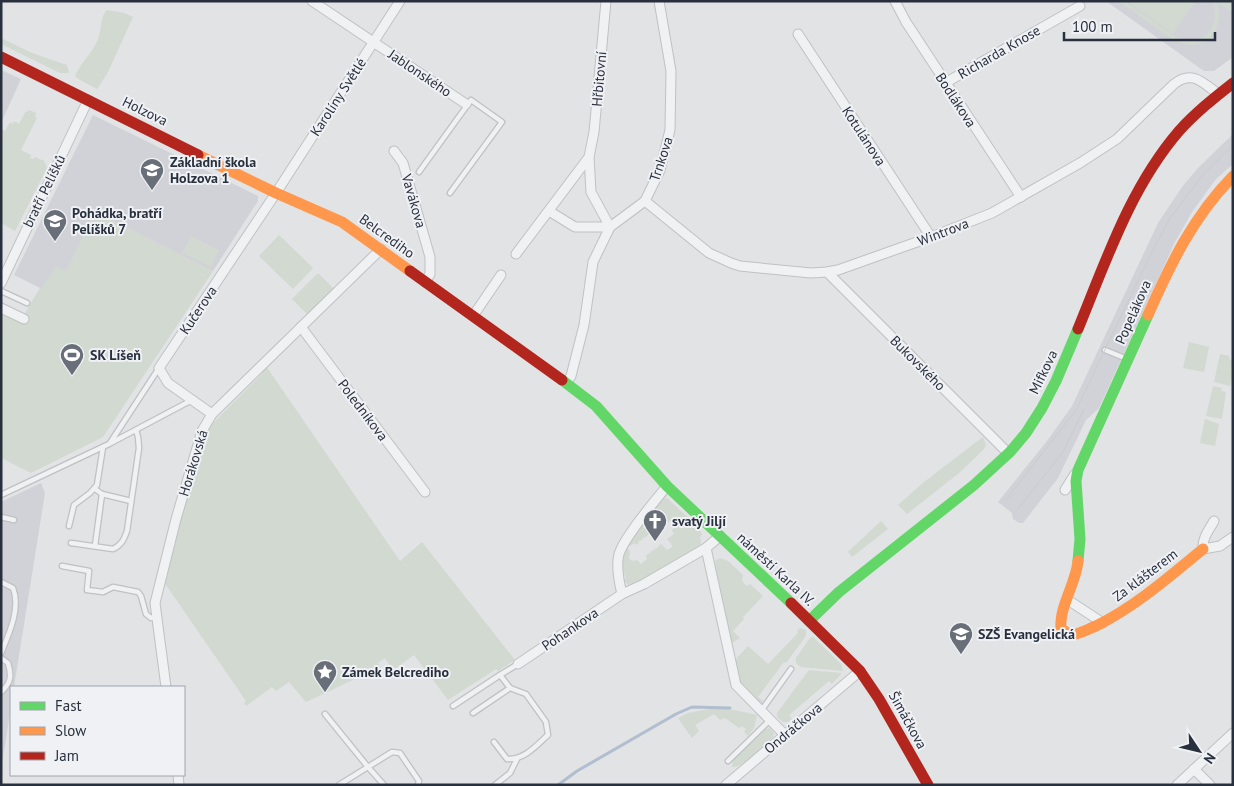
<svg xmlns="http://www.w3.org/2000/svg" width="1234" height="786" viewBox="0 0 1234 786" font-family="'PT Sans',sans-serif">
  <rect width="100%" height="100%" fill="#e1e3e5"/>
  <!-- built -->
  <g fill="#d0d2d8">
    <path d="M 1106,1 L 1233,1 L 1233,57 L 1214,71 L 1204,71 Z"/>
    <path d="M 1,70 L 21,79 L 1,123 Z"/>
    <path d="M 93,115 L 258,196 L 258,201 L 213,271 L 95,212 L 66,272 L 56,267 L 42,289 L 14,275 Z"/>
    <path d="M 1233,134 L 1233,164 L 1216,179 L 1192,212 L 1175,242 L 1099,408 L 1086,420 L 1058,478 L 1023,523 L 1019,523 L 1013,519 L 1012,513 L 998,502 L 1047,441 L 1072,406 L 1158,223 L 1182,187 L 1197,169 Z"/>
    <path d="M 41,483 L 45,493 L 14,687 L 11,687 L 11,707 L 1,770 L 1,502 Z"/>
  </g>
  <!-- green -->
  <g fill="#d1d9d1" fill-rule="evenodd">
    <path d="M 1118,1 L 1125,1 L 1176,37 C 1201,49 1223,27 1212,1 L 1226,1 L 1233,6 L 1233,13 L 1217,2 C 1221,13 1220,26 1212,35 C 1193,58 1167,36 1150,24 C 1140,16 1129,9 1118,1 Z"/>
    <path d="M 1127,1 L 1196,1 L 1173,34 Z"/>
    <path d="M 107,10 L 124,13 L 133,17 L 107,74 L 97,89 L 80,80 L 75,76 C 81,62 93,53 98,39 C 102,29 100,17 107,10 Z"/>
    <path d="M 1,38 L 32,53 L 67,65 L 69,73 L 60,73 L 1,44 Z"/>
    <path d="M 29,110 L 36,113 L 35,117 L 37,118 L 21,150 L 31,155 L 30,158 L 33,159 L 35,157 L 44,161 L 47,168 L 15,231 L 1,223 L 1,129 L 5,131 L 10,122 L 13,124 L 14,121 L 19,124 L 26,111 L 27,112 Z"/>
    <path d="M 95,212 L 213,271 L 103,437 L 31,473 L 1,458 L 1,305 L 24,315 L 40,288 L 42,288 L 56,266 L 66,271 Z"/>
    <path d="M 279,235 L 313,268 L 293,289 L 259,256 Z"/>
    <path d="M 191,236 L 219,250 L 211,267 L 182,253 Z"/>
    <path d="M 318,273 L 334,289 L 308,315 L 292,299 Z"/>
    <path d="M 1189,342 L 1209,347 L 1204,372 L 1183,368 Z"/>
    <path d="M 1220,354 L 1229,356 L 1229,359 L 1233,360 L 1231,371 L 1233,373 L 1230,386 L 1214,382 Z"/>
    <path d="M 266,366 L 400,561 L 422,542 L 515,660 L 498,671 L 496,669 L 448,700 L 414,655 L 393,670 L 385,658 L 378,663 L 381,668 L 366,680 L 363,675 L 306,702 L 289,682 L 276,691 L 272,687 L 246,706 L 244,703 L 246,701 L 164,582 L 185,499 L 210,426 L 261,375 Z"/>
    <path d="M 1213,386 L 1222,388 L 1221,391 L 1226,392 L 1222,419 L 1206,416 Z"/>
    <path d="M 1205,419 L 1219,424 L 1215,446 L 1200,443 Z"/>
    <path d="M 983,437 L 986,445 L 983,450 L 959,473 L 907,514 L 898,505 L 924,482 Z"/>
    <path d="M 667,498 L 698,527 L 702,534 L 700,537 L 701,544 L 696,549 L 690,551 L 666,568 L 628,585 L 624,580 L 626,578 C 612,551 647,518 662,499 ZM 670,521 L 675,527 L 672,530 L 674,534 L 667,539 L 672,545 L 672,547 L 667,550 L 661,544 L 658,546 L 659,547 L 654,549 L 655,551 L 653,550 L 650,552 L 651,554 L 649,553 L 646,556 L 647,559 L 641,564 L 637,560 L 633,561 L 630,560 L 629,557 L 630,552 L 627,548 L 634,543 L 637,545 L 640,540 L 641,541 L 644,537 L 645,538 L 648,535 L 648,534 L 649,535 L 653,532 L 650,528 L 654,524 L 658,528 L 661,523 L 664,525 Z"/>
    <path d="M 881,521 L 888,529 L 852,557 L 848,552 Z"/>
    <path d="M 720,558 L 728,561 L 743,575 L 742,581 L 747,586 L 750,584 L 763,596 L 743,617 L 744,619 L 733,631 L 740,638 L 730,644 L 715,561 Z"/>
    <path d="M 800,628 L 806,630 L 806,636 L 786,663 L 784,662 L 758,697 L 763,701 L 762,703 L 750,695 L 738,683 L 734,664 L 737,658 L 748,646 L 768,664 L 798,633 L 797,631 Z"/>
    <path d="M 813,637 L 841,664 L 843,671 L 801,667 L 796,663 L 796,658 L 810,638 Z"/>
    <path d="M 809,670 L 842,673 L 832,684 L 829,681 L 789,715 L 792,719 L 788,722 L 783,722 L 777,717 L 777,713 Z"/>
    <path d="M 720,707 L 757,715 L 754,728 L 748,736 L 744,732 L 746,729 L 742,726 L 739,728 L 725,718 L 720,720 L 714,714 L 695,725 L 699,731 L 692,738 L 678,718 L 688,713 Z"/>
    <path d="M 770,728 L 774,733 L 773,737 C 764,745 743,768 732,767 L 733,760 L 766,729 Z"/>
  </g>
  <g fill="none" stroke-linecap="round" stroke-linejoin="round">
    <!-- stream -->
    <path stroke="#b1becf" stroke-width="3" d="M 558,785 L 577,771 L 676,714 L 692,707 L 730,708"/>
    <!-- lane casing -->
    <g stroke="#bfc1c3" stroke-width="7">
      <g id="lane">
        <path d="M 419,172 L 471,100 L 502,122 L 450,193"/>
        <path d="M 1,291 L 27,303"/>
        <path d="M 1105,350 L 1127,359"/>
        <path d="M 110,443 L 159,368"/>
        <path d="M 95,489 L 102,494 L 131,501"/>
        <path d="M 1,495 L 109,444 L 192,400"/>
        <path d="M 1,517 L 14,520"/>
        <path d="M 69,526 L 74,505 L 90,493 L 97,485 L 103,447"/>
        <path d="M 71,543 L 113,549 C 122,545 124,539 127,531 L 139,448 L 138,437 L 136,430"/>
        <path d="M 95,546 L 102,494"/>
        <path d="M 62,566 L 89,571 L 87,590 L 103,592 L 113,587 L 138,592 L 141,596 L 146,614 L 151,618 L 157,617"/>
        <path d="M 1,582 L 13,588 C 21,608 9,634 1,653"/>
        <path d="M 1,658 L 8,663 C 12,676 11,683 1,692"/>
        <path d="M 500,675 L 518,664"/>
        <path d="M 453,706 L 500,675 L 510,688 L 526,694 L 546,722 L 548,735 C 536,746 524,760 507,759 L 494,742"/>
        <path d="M 761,711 L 791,669"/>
        <path d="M 473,713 L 510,688"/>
        <path d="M 325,714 L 368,767 L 384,785"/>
        <path d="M 728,761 L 770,720"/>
        <path d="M 339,785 L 392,752 L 400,753 L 419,781 L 418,785"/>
        <path d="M 495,785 L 510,773 L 517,759"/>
      </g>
    </g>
    <!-- street casing -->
    <g stroke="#bfc1c3" stroke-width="11">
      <g id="street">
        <path d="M 312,1 L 466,104"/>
        <path d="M 895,1 L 906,22 L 1021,197"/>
        <path d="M 798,34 L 931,237"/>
        <path d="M 945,83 L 1080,6"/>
        <path d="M 394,151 L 403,163 L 430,257 L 430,274 L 425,282"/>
        <path d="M 645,201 L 709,253 L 731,263 L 740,266 L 811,273 L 827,272 L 838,270 L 931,237 L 992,213 L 1080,163 L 1117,139 L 1174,84 C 1192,70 1202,82 1217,93"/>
        <path d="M 549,211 L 575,227 L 610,227 L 591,192 L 589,157"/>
        <path d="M 516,254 L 589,157 L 594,132 L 606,1"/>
        <path d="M 827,272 L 1008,453"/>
        <path d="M 1,283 L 88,100"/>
        <path d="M 1,308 L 24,319"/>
        <path d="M 473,316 L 501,275"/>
        <path d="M 301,327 L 425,492"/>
        <path d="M 567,382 L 571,376 L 584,325 L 593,262 L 610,227 L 645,201 L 660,170 L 670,130 L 671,71 L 659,1"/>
        <path d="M 212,414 L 168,383 L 159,368 L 276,193 L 400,1"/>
        <path d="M 1065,490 L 1075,474"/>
        <path d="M 1214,521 C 1209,530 1202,538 1203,549 L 1220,546 L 1233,537"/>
        <path d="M 706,548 L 736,685 L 785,735"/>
        <path d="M 622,594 C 619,582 616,566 619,554 C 625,536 654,502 667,486"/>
        <path d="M 1068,600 L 1103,623"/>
        <path d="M 518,664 L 622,594 L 644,584 L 706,548 L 720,536"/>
        <path d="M 166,687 L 155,603 L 176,519 L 202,431 L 212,414 L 381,249"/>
        <path d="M 1194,769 L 1210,785"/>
        <path d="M 178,775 L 179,785"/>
        <path d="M 726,785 L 860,671"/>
        <path d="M 1177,785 L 1233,733"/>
      </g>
    </g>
    <!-- lane -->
    <use href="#lane" stroke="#f0f1f3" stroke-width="4.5"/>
    <!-- street -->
    <use href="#street" stroke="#f0f1f3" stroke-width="9"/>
    <!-- fast -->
    <g stroke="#63d668" stroke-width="11">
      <path d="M 562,380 L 596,406 L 667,486 L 791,603"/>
      <path d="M 1078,561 L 1080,539 L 1076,481 L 1078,470 L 1148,315"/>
      <path d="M 809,621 L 839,592 L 974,485 L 1010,452 L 1026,433 L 1042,408 L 1056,381 L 1078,329"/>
    </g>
    <!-- slow -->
    <g stroke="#ff974d" stroke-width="11">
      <path d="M 198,155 L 276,193 L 342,222 L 410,271"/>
      <path d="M 1148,315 C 1171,263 1193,217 1233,176"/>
      <path d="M 1078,561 C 1076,584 1059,606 1061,629 L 1071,635 C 1080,634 1088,629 1096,626 C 1136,606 1169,577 1203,549"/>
    </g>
    <!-- jam -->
    <g stroke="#b3261e" stroke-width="11">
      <path d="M 1,57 L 198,155"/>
      <path d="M 410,271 L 562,380"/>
      <path d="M 1078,329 C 1106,261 1130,188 1179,131 C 1195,113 1214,98 1233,83"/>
      <path d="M 791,603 L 860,671 L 879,699 L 928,785"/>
    </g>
    <!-- tram -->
    <g stroke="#cacbcd" stroke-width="1">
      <path d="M 1005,501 L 1076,410 L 1152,252 L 1170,218 L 1202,176 L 1233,145"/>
      <path d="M 1017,510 L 1063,452 L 1084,409"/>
    </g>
  </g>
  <!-- icons -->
  <defs>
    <g id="school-pin" transform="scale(1.25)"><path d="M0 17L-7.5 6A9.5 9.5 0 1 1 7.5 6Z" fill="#696f78" stroke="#eff1f5"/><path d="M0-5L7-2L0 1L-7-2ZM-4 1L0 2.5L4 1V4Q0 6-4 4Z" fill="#fff"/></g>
    <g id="stadium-pin" transform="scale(1.25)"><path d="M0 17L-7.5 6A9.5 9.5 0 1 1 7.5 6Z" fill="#696f78" stroke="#eff1f5"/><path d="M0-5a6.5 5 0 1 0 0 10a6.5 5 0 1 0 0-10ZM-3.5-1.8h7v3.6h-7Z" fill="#fff"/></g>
    <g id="church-pin" transform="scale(1.25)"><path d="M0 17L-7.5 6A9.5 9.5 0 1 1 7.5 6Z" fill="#696f78" stroke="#eff1f5"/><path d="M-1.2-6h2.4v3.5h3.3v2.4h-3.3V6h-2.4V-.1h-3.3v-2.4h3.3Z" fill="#fff"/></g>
    <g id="sight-pin" transform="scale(1.25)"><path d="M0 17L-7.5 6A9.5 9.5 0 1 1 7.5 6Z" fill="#696f78" stroke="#eff1f5"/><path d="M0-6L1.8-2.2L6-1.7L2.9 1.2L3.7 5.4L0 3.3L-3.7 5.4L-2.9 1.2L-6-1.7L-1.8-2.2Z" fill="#fff"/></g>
  </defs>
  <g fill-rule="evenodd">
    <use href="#school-pin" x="152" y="170"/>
    <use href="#school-pin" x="55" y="221"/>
    <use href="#stadium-pin" x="72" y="355"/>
    <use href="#church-pin" x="655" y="521"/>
    <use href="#school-pin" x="961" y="634"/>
    <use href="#sight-pin" x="325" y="672"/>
  </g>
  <g text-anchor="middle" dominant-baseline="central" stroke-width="4" stroke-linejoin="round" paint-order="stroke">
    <!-- street labels -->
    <g font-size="14" fill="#29303d" stroke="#eff1f5">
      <text transform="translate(999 52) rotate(-30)">Richarda Knose</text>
      <text transform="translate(420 73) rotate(34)">Jablonského</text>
      <text transform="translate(599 79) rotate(-85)">Hřbitovní</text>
      <text transform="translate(338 97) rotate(-57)">Karolíny Světlé</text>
      <text transform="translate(956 100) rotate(57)">Bodlákova</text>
      <text transform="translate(145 111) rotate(26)">Holzova</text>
      <text transform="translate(864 136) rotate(57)">Kotulánova</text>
      <text transform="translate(661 159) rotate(-72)">Trnkova</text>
      <text transform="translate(44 191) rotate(-64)">bratří Pelíšků</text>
      <text transform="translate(414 201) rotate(74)">Vavákova</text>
      <text transform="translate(943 232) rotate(-21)">Wintrova</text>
      <text transform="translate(387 236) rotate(36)">Belcrediho</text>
      <text transform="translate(198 310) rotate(-56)">Kučerova</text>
      <text transform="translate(1133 312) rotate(-66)">Popelákova</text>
      <text transform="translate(918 363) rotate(45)">Bukovského</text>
      <text transform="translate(1043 372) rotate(-64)">Mifkova</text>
      <text transform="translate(363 410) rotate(53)">Poledníkova</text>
      <text transform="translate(193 463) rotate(-73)">Horákovská</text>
      <text transform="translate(776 569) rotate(43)">náměstí Karla IV.</text>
      <text transform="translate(1145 575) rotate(-37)">Za klášterem</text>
      <text transform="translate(570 629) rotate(-34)">Pohankova</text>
      <text transform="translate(908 720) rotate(61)">Šimáčkova</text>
      <text transform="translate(793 728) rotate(-40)">Ondráčkova</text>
    </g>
    <!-- poi labels -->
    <g font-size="14" font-weight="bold" fill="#29303d" stroke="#eff1f5" text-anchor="start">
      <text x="170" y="162">Základní škola<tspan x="170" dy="16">Holzova 1</tspan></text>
      <text x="72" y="213">Pohádka, bratří<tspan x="72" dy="16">Pelíšků 7</tspan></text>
      <text x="90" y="355">SK Líšeň</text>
      <text x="672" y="521">svatý Jiljí</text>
      <text x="978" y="634">SZŠ Evangelická</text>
      <text x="342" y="672">Zámek Belcrediho</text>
    </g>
  </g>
  <!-- border -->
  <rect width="1234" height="786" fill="none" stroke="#29303d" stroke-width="5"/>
  <!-- legend -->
  <rect x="10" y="686" width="175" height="90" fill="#eff1f5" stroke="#a0a4ab"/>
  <rect x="20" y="702" width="25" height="8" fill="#63d668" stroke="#a0a4ab"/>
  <text x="55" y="711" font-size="15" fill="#29303d">Fast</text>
  <rect x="20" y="727" width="25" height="8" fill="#ff974d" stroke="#a0a4ab"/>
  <text x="55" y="736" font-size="15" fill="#29303d">Slow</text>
  <rect x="20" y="752" width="25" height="8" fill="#b3261e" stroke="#a0a4ab"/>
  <text x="55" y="761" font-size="15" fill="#29303d">Jam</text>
  <!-- north arrow -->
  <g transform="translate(1199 751) rotate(125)" stroke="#eff1f5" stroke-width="4" paint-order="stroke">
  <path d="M0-4L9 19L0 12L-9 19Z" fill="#29303d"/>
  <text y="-8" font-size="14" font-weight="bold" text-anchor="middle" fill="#29303d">N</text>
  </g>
  <!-- scale -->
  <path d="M1064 32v8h151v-8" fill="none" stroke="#29303d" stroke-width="2.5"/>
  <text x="1072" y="32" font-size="15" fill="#29303d" stroke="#eff1f5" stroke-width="4" paint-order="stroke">100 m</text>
</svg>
